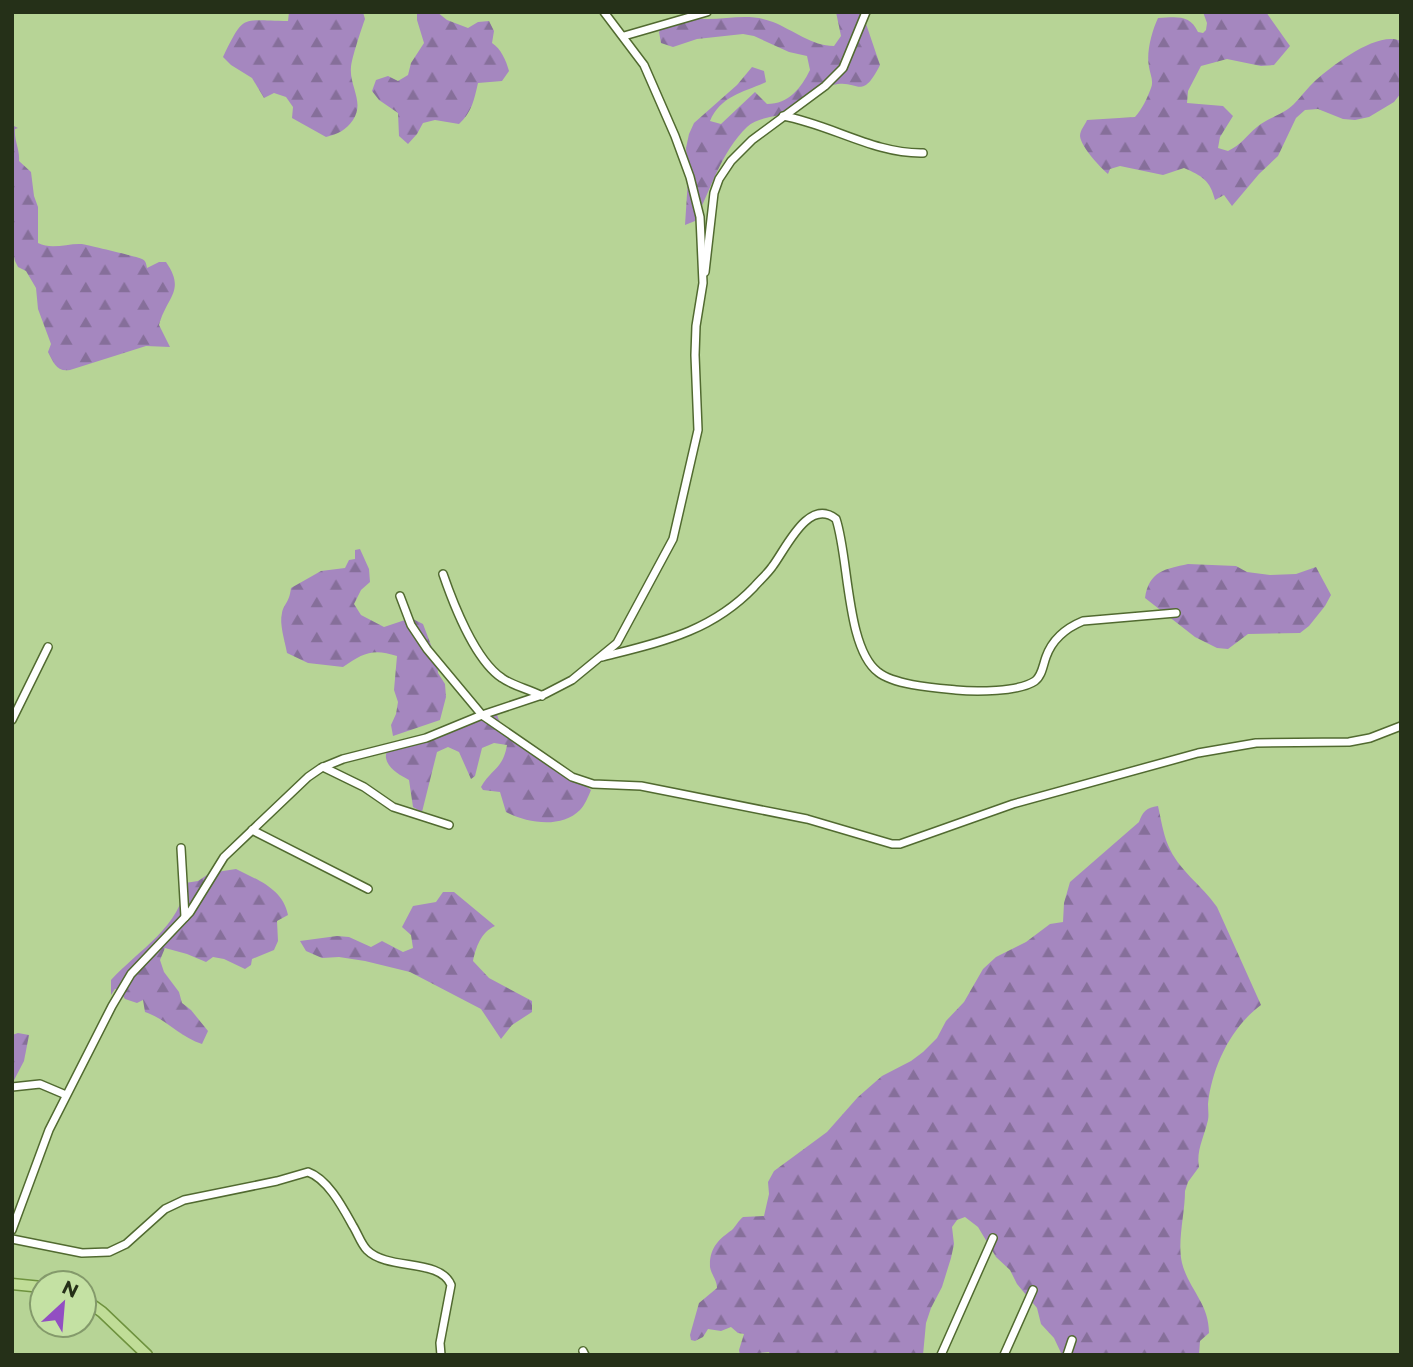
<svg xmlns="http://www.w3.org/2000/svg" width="1413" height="1367" viewBox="0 0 1413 1367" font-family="Montserrat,sans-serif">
  <defs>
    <pattern id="forest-firs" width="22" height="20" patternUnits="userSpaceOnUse" patternTransform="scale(1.75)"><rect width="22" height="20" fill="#a587bf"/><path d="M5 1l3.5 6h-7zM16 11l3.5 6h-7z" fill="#866f9a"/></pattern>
  </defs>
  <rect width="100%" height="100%" fill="#b7d496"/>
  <!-- forest -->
  <g fill="url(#forest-firs)">
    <path d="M 289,12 L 363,12 L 365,19 C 361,30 352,57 351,67 C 349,86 365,102 353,120 C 346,130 338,134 326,137 L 292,118 L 293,107 L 286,97 L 274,93 L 264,98 L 252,78 L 231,65 L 223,57 C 245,12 241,21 288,21 Z"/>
    <path d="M 417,12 L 437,12 L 447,20 L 468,28 L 478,22 L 489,21 L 494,31 L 492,43 C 501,49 506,60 509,71 L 502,81 L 478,83 C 474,100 472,112 459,124 L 435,120 L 423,123 L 417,134 L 408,144 L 399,136 L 398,113 L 379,100 L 372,91 L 376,80 L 388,76 L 398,81 L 408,75 L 411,63 L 424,43 L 417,20 Z"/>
    <path d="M 836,12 L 862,12 L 880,65 C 861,103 858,78 833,85 C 816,90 809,107 793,112 C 779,117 759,116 747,127 C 721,152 711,189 695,221 L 685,225 L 688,179 L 686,148 L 689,134 L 694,123 L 737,85 L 752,67 L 764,71 L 766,82 C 744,92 720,96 710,121 L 721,124 L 755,92 L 767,104 C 789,104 801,88 810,70 L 807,56 L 789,52 L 754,36 L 743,34 L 697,39 L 673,47 L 661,43 L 659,32 L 664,21 C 680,15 692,19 707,19 C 731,19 750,13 773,22 C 793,30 812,46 834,46 L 841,36 Z"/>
    <path d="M 1203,12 L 1266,12 L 1290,46 L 1274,65 L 1261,66 L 1227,59 L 1201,66 L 1188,91 L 1187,103 L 1223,106 L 1233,116 L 1220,137 L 1218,148 L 1228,151 C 1241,145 1246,136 1257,127 C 1268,118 1284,114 1294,104 C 1301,97 1308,87 1316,80 C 1333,65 1378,30 1401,41 L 1401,93 L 1394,102 L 1369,117 L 1355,120 L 1343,119 L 1318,109 L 1305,110 L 1296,118 L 1278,156 L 1259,174 L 1232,206 L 1224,195 L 1215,200 C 1210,180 1202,176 1184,168 L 1163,175 L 1120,166 L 1110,169 L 1108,174 C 1100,167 1081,147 1080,136 C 1080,130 1085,125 1087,120 L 1135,117 C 1142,109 1147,99 1151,88 C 1154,81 1150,74 1149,67 C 1146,52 1152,31 1158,18 C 1176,17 1190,14 1198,32 L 1203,33 L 1206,30 L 1207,23 Z"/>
    <path d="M 12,125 L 18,128 L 15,129 C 14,141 20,149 19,161 L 31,172 L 34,196 L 38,207 L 38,243 C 52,250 68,243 82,244 C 87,245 139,257 142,259 C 146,261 146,263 147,268 L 159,262 L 166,262 C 186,291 167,296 159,325 L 170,347 L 146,346 L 70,370 C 56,372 54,363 48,352 L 51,344 L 38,309 L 36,288 L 26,271 L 18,267 L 15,261 L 12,247 Z"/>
    <path d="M 360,549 L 369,569 L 370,582 L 361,590 L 354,604 L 361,615 L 384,627 L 411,618 L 423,624 L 437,661 L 438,673 L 445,684 L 446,697 L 440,720 L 393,736 L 391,725 L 396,714 L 398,702 L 394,690 L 397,656 C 373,648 363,653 343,667 L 308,663 L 287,653 C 285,641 279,624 282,613 C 284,603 289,604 291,588 L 321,571 L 345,568 L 349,560 L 355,559 L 355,550 Z"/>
    <path d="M 1188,564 L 1236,566 L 1247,572 L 1270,575 L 1296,574 L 1316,567 L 1331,595 L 1325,606 L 1309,626 L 1300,633 L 1248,634 L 1228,649 L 1217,648 L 1195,637 L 1145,598 C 1149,571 1165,569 1188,564 Z"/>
    <path d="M 490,709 L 497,709 C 495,723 511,734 523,739 L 591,790 C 588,797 585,805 580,810 C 561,829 527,823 506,812 L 500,792 L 483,790 L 481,787 C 492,768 503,769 507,745 L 494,743 L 482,748 L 475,776 L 471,779 L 459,752 L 448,747 L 437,752 L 422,812 L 413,807 L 409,780 C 400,775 388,769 386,758 C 383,739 427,735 440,730 C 457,724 472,715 490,709 Z"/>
    <path d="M 1158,806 C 1161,819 1163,833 1168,845 C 1178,870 1202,885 1217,907 L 1261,1005 C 1231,1027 1212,1067 1208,1104 C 1208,1109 1209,1115 1208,1120 C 1204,1137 1196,1151 1199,1167 L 1188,1182 L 1185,1191 C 1185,1214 1177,1241 1182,1263 C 1189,1290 1209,1303 1209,1333 L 1200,1341 L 1199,1355 L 1062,1355 L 1054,1338 L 1041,1324 L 1037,1308 L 1017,1284 L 1010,1270 L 996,1257 L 978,1227 L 965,1217 L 957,1220 L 952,1227 L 954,1244 L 951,1258 L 942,1287 L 931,1308 L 926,1323 L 923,1355 L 770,1355 L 769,1352 L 740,1355 L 739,1350 L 744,1334 L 738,1333 L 731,1327 L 721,1331 L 708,1329 L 703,1337 L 695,1341 L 691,1340 L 690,1335 L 699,1303 L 717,1288 C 717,1280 711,1274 710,1267 C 709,1248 719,1239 732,1230 C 736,1226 738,1221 743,1217 L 764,1216 L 769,1194 L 768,1182 L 774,1171 L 827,1132 L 858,1097 L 882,1076 L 911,1061 L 923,1052 L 937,1038 L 946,1021 L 964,1002 L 983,969 L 996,957 L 1026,942 L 1050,924 L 1063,922 L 1064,903 L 1070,882 L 1139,822 C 1143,811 1146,808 1158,806 Z"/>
    <path d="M 236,869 C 258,880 283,889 288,915 L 277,921 L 278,941 L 274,950 L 252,959 L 251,965 L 245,969 L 224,959 L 213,957 L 206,962 L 187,954 L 165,948 L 160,960 L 164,972 L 179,992 L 182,1003 L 191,1010 L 208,1031 L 202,1044 C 180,1037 166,1019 145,1012 L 143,1000 L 137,1003 L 125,999 L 118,989 L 115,989 L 111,995 L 111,980 C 137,951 183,925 185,883 L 198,881 L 210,873 Z"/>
    <path d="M 443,892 L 454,892 L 495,926 C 481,932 476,947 473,961 L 489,978 L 532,1001 L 532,1012 L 512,1025 L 501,1039 L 481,1009 L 410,972 L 365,961 L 339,957 L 322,958 L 306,951 L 300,941 L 337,936 L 349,937 L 371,947 L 382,941 L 403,952 L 413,948 L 411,935 L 402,927 L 413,906 L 436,902 Z"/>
    <path d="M 18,1033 L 29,1035 L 24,1061 L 12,1084 L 12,1035 Z"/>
  </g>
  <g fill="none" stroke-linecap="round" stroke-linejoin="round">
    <!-- minor casing -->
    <g stroke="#516a30" stroke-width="10">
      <g id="minor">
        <path d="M 624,36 L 707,12"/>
        <path d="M 783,116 C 830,124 874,154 923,153"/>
        <path d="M 705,272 L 714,193 L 719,179 L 731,161 L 752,140 L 825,86 L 843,68 L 866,12"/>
        <path d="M 443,574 C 453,603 475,660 502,678 C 513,686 529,689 542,696"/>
        <path d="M 400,596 L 411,625 L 427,649 L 482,715 L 572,777 L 593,784 L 641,786 L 807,819 L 892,844 L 900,844 L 1013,804 L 1198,753 L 1256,743 L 1349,742 L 1370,738 L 1401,726"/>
        <path d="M 602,657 C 661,642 711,632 754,587 C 760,580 767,574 772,567 C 786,549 808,497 836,519 C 849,557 846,648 878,672 C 894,685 935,688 956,690 C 975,692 1019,692 1035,681 C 1042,676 1043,665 1046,657 C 1052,640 1066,628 1083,621 L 1176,613"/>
        <path d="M 12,720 L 48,647"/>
        <path d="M 323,767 L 364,787 L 393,807 L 449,825"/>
        <path d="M 252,830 L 368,889"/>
        <path d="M 181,848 L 185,917"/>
        <path d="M 12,1087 L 40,1084 L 66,1095"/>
        <path d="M 12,1230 L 49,1130 L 112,1006 L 131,974 L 190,912 L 224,857 L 308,777 L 321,768 L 343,759 L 426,738 L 482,715 L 545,694 L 572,680 L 617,643 L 673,539 L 698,430 L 695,355 L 696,326 L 703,283 L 700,217 L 690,177 L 675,136 L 644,65 L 604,12"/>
        <path d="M 12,1239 L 82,1253 L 109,1252 L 126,1244 L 165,1209 L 184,1200 L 277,1181 L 308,1172 C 328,1179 343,1208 353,1226 C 358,1234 361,1244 367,1250 C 388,1271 440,1258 451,1285 L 440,1343 L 441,1355"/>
        <path d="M 583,1351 L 585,1355"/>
        <path d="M 941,1355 L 993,1238"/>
        <path d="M 1004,1355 L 1033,1290"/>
        <path d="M 1067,1355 L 1072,1340"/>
      </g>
    </g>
    <!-- major casing -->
    <g stroke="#6e923e" stroke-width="13">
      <g id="major">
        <path d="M 12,1284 L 42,1287"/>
        <path d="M 84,1299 L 102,1312 L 147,1355"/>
      </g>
    </g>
    <!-- minor -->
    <use href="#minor" stroke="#fff" stroke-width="7"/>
    <!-- major -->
    <use href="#major" stroke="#c0dd97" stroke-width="10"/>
  </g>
  <!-- border -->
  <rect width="1413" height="1367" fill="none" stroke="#253018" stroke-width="28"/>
  <!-- north arrow -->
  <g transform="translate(63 1304) rotate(26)"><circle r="33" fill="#c4e1a3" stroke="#849a6b" stroke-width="2"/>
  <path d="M0-5L12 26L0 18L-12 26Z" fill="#924ec2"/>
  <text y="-10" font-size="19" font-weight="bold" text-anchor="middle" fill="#253018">N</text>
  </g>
</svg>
